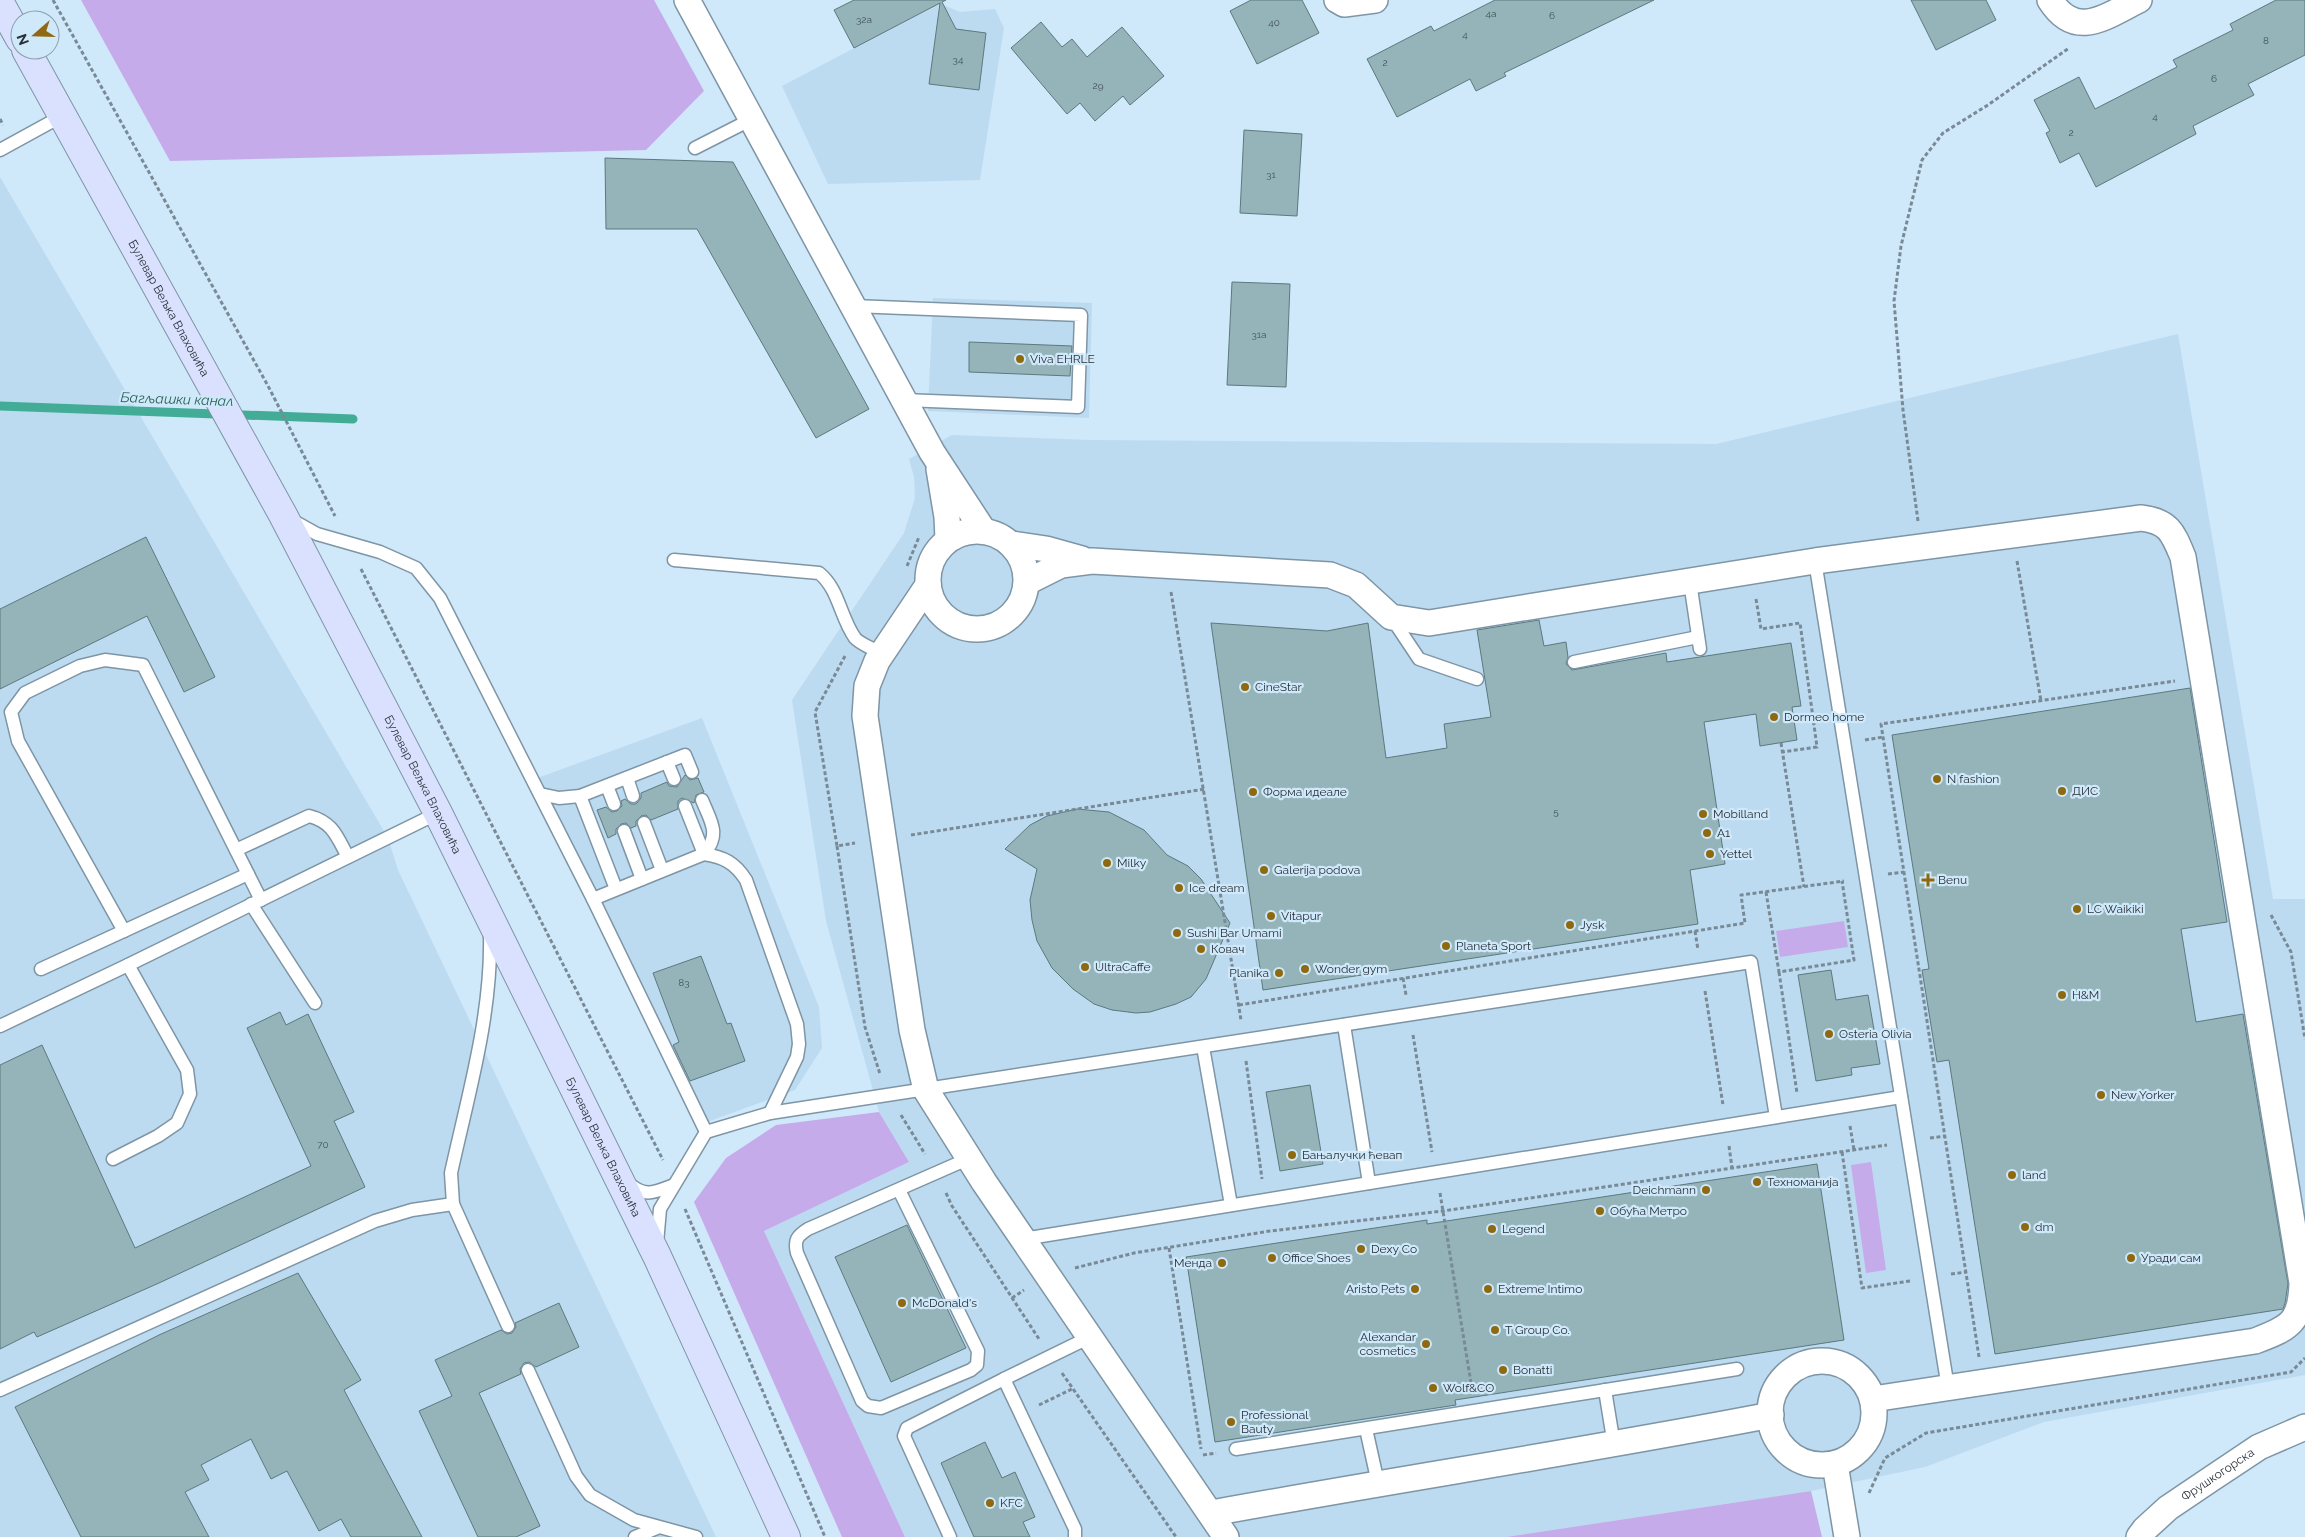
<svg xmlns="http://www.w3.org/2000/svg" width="2305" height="1537" viewBox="0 0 2305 1537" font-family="Raleway,sans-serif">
  <rect width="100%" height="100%" fill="#cfe8fa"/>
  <!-- built -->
  <g fill="#bcdbf1">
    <path d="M 942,2 L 941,4 L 960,12 L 995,9 L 1004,28 L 980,180 L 828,184 L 782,86 Z"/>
    <path d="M 0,177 L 388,838 L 398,870 L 716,1537 L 0,1537 Z"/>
    <path d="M 933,298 L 1092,303 L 1089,418 L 928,411 Z"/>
    <path d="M 2178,334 L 2273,899 L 2305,899 L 2305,1375 L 2044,1422 L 1925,1467 L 1811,1491 L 1506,1537 L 905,1537 L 764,1231 L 909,1162 L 879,1112 L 826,921 L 792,700 L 904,533 L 915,498 L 914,477 L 909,459 L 952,435 L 1089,440 L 1716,444 Z"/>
    <path d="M 702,718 L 819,1007 L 822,1048 L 795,1090 L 699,1125 L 532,780 Z"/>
  </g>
  <!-- green -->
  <g fill="#c6abeb">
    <path d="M 81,0 L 654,0 L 704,91 L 646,150 L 170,161 Z"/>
    <path d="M 1844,921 L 1848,947 L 1780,957 L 1776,931 Z"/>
    <path d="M 879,1112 L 909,1162 L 764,1231 L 905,1537 L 842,1537 L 694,1202 L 726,1158 L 776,1125 Z"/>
    <path d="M 1871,1162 L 1886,1270 L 1866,1273 L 1851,1165 Z"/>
    <path d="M 1811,1491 L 1822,1537 L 1506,1537 Z"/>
  </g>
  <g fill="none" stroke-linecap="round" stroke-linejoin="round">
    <!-- stream -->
    <path stroke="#42ac96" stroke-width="9" d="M 0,406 L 353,419"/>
  </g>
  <!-- building -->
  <g fill="#94b4b9" stroke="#5b797e">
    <path d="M 854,0 L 946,0 L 942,2 L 956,29 L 986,33 L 979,90 L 929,84 L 940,3 L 854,48 L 834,10 Z"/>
    <path d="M 1251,0 L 1302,0 L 1319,33 L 1257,64 L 1230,11 Z"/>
    <path d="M 1495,0 L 1654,0 L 1504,73 L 1506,76 L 1476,91 L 1470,79 L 1397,117 L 1367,59 L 1431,26 L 1434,31 Z"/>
    <path d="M 1911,0 L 1986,0 L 1996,20 L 1936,50 Z"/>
    <path d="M 2276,0 L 2305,0 L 2305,55 L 2248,84 L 2254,95 L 2193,126 L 2196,134 L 2096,187 L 2079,153 L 2060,163 L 2046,133 L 2050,131 L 2034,100 L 2079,77 L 2095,109 L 2177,67 L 2173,60 L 2233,30 L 2230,24 Z"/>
    <path d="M 1041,22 L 1062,47 L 1072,39 L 1087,57 L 1122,27 L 1164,76 L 1130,105 L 1123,96 L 1095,121 L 1080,103 L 1067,114 L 1011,48 Z"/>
    <path d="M 1244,130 L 1302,134 L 1297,216 L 1240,213 Z"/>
    <path d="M 605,158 L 733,162 L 869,409 L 816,438 L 697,229 L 606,229 Z"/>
    <path d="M 1232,282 L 1290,284 L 1286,387 L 1227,385 Z"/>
    <path d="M 969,342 L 1072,346 L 1070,376 L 969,372 Z"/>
    <path d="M 146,537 L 215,677 L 184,692 L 147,616 L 0,689 L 0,609 Z"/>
    <path d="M 1539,620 L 1544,646 L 1566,642 L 1568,657 L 1566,664 L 1572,670 L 1666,653 L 1667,662 L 1791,643 L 1801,706 L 1792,707 L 1797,740 L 1760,746 L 1756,714 L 1704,722 L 1725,864 L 1690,870 L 1698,924 L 1263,990 L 1211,623 L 1327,631 L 1368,623 L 1386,758 L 1447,748 L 1444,724 L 1491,717 L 1477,630 Z"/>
    <path d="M 2190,688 L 2227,922 L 2181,929 L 2196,1022 L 2243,1014 L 2288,1284 L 2285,1303 L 2283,1309 L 1995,1354 L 1949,1060 L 1937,1062 L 1922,970 L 1929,969 L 1892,735 Z"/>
    <path d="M 685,775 L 690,780 L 698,778 L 704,792 L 696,795 L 694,803 L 682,798 L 678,801 L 678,809 L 651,820 L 646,815 L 641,816 L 636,821 L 636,826 L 631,828 L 626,823 L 621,824 L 616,829 L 616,834 L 608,838 L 597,810 L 606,807 L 612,812 L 617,811 L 622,806 L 621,801 L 625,799 L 631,804 L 636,804 L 641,798 L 641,793 L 667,782 L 669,786 L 677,787 Z"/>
    <path d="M 1077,809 L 1109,812 L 1144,830 L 1167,855 L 1188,866 L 1201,879 L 1230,923 L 1206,979 L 1191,997 L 1176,1004 L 1150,1012 L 1136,1013 L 1112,1010 L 1094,1004 L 1073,989 L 1052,968 L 1037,941 L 1032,920 L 1030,900 L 1037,869 L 1005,849 L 1030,825 L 1047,816 Z"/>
    <path d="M 701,956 L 727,1024 L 731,1023 L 745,1061 L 690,1081 L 673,1045 L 679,1042 L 653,973 Z"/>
    <path d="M 1831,970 L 1836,1000 L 1868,995 L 1880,1064 L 1851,1068 L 1852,1075 L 1816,1081 L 1798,975 Z"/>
    <path d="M 280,1012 L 286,1025 L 308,1014 L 354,1112 L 334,1121 L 365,1187 L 159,1283 L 37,1337 L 34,1332 L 0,1349 L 0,1065 L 42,1045 L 135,1248 L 311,1166 L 247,1028 Z"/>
    <path d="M 1310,1085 L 1323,1164 L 1280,1171 L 1266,1092 Z"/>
    <path d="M 1817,1164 L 1844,1340 L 1455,1400 L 1456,1405 L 1215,1442 L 1186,1257 L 1427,1220 L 1427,1224 Z"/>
    <path d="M 907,1225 L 966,1348 L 891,1382 L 835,1257 Z"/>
    <path d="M 298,1273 L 361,1380 L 344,1390 L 422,1537 L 351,1537 L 341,1519 L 319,1531 L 287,1471 L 271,1479 L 251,1439 L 201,1465 L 209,1480 L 185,1492 L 209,1537 L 81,1537 L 15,1407 L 159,1335 Z"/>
    <path d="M 559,1303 L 579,1347 L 536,1367 L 529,1362 L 524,1363 L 520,1369 L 521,1374 L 479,1393 L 540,1526 L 516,1537 L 478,1537 L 419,1411 L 452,1396 L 435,1360 L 501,1330 L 507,1334 L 512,1333 L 516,1327 L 515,1323 Z"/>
    <path d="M 985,1442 L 1002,1478 L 1015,1472 L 1035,1517 L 1023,1522 L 1030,1537 L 974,1537 L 941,1463 Z"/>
  </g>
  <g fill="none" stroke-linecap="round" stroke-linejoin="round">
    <!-- service casing -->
    <g stroke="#7e95a5" stroke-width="15">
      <g id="service">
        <path d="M 695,148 L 752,119"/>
        <path d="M 0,150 L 62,116"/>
        <path d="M 853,306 L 1081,315 L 1078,407 L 904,400"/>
        <path d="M 290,519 L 317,534 L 380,552 L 416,568 L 440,598 L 593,899 L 706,1132"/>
        <path d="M 674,560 L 819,573 C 839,589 840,617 855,638 C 860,644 874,649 882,654"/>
        <path d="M 1815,561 L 1948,1388"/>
        <path d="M 1690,582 L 1700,649"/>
        <path d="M 1391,617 L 1419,659 L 1477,679"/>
        <path d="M 1574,662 L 1698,637"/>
        <path d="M 667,762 L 674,779"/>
        <path d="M 627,778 L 633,796"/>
        <path d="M 607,786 L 614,804"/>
        <path d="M 540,794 L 559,798 L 580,796 L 685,755 L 692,772"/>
        <path d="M 580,796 L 616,889"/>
        <path d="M 685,806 L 704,854"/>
        <path d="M 644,823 L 662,870"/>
        <path d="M 624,831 L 642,879"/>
        <path d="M 236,850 L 309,816 C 333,822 337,837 348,857"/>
        <path d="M 704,854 C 724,857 735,863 746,880 L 797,1024 L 799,1044 L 797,1057 L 770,1113"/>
        <path d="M 593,899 L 704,854 C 721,834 711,822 702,800"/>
        <path d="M 251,904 L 315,1003"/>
        <path d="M 124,931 L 18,741 L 11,712 L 25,693 L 80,666 L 105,660 L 143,665 L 261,900"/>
        <path d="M 490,934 C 492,1015 468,1095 451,1173 L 453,1204 L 508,1326"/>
        <path d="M 41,969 L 248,874"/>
        <path d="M 1344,1025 L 1369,1183"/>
        <path d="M 0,1026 L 128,965"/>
        <path d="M 1203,1047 L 1231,1205"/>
        <path d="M 113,1159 L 158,1136 L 177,1123 L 190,1094 L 187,1070 L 128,965 L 438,813"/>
        <path d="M 627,1182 C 645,1198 653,1193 674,1185"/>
        <path d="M 899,1190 L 978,1351 L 977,1365 L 971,1370 L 881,1408 L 868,1406 L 862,1401 L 797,1253 C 794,1240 797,1236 808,1229 L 970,1158"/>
        <path d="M 1023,1239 L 1901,1097"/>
        <path d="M 657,1243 L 660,1209 L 706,1132 L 770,1113 L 1751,962 L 1776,1117"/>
        <path d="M 528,1370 L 576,1476 L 590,1495 L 634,1520 L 696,1537"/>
        <path d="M 1004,1379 L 1090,1337"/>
        <path d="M 0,1390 L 375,1221 L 412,1210 L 453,1204"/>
        <path d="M 1605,1390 L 1614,1445"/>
        <path d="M 1366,1429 L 1378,1483"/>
        <path d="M 1236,1449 L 1737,1369"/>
        <path d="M 635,1537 L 657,1528"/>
        <path d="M 950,1537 L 904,1436 L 907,1428 L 1004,1379 L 1075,1529 L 1075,1537"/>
      </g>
    </g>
    <!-- minor casing -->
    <g stroke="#7e95a5" stroke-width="28">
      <g id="minor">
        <path d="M 687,0 L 932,452 L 983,530"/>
        <path d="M 1337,0 L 1344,4 L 1375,0"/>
        <path d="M 2050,0 C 2076,41 2106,16 2139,0"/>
        <path d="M 939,469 L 947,517 L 948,539"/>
        <circle cx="977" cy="580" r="49"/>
        <path d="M 1012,544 L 1046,549 L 1082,559"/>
        <path d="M 1027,582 L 1061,565 L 1092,561 L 1330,575 L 1356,585 L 1391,617 L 1429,623 L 1815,561 L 2141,518 C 2169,521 2173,533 2183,557 L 2302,1283 C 2301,1322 2290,1328 2255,1341 L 1873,1399"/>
        <path d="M 928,585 L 877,661 L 867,686 L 865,716 L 912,1030 L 926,1090 L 984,1182 L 1226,1537"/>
        <circle cx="1822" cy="1413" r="52"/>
        <path d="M 1835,1464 L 1847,1537"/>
        <path d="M 1212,1513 C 1398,1479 1585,1451 1771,1415"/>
        <path id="s1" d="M 2139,1537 L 2145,1529 L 2168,1508 L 2211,1479 L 2259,1447 L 2305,1427"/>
      </g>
    </g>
    <!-- secondary casing -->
    <g stroke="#7e95a5" stroke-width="30">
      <g id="secondary">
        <path d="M 0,3 L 20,39"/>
        <path id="s2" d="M 26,50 L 283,515 L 438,813 L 657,1256 L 786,1537"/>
      </g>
    </g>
    <!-- path -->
    <g stroke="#798a96" stroke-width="3" stroke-dasharray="4 2.5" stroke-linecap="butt">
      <path d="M 53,0 L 267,384 L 335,516"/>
      <path d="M 0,119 L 3,125"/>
      <path d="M 1918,521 L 1903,410 L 1894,301 L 1901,246 L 1922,160 L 1943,133 L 1988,105 L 2069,48"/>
      <path d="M 2017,561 L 2041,701"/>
      <path d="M 907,566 L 919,537"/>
      <path d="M 361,569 L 663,1160"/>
      <path d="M 1171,592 L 1241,1020"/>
      <path d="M 1756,599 L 1761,629 L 1800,623 L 1817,747 L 1782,752"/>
      <path d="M 845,656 L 815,712 L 837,846 L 855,843"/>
      <path d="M 1865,740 L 1883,737"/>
      <path d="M 1781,743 L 1804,887"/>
      <path d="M 911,835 L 1205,789"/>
      <path d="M 837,846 L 865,1027 L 880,1074"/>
      <path d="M 1888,874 L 1904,872"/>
      <path d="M 1766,892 L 1779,972 L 1854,960 L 1842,881"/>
      <path d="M 2271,915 L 2291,952 L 2305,1039"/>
      <path d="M 1695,931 L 1698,950"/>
      <path d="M 1779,972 L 1797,1093"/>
      <path d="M 1403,978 L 1406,995"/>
      <path d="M 1705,991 L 1723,1105"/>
      <path d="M 1239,1005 L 1745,923 L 1741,895 L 1844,881"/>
      <path d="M 1413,1035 L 1432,1152"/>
      <path d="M 1246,1061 L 1262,1179"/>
      <path d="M 901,1115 L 925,1154"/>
      <path d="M 1850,1126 L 1854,1150"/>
      <path d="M 1930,1138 L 1945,1136"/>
      <path d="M 1729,1146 L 1732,1168"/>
      <path d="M 1842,1152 L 1862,1288 L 1910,1281"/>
      <path d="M 946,1193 L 952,1206 L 1039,1339"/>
      <path d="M 1440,1193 L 1472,1389"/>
      <path d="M 685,1209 L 825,1537"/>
      <path d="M 1169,1248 L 1201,1449"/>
      <path d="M 1075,1268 L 1134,1253 L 1270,1231 L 1443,1211 L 1887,1145"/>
      <path d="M 1951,1274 L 1966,1272"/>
      <path d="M 1012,1298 L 1024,1290"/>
      <path d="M 1979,1357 L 1881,724 L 2175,681"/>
      <path d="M 1062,1373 L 1176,1537"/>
      <path d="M 1039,1405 L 1072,1389"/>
      <path d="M 1203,1455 L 1216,1453"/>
      <path d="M 1869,1493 L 1885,1458 L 1926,1433 L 2291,1372 L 2305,1358"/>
    </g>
    <!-- service -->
    <use href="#service" stroke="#fff" stroke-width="12"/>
    <!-- minor -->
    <use href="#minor" stroke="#fff" stroke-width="25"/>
    <!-- secondary -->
    <use href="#secondary" stroke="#dae1fe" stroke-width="28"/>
  </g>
  <!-- markers -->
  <g fill="#8f690f" stroke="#cfe8fa" stroke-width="2">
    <circle cx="1020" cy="359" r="5"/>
    <circle cx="1245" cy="687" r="5"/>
    <circle cx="1774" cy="717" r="5"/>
    <circle cx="1937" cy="779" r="5"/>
    <circle cx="2062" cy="791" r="5"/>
    <circle cx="1253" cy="792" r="5"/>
    <circle cx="1703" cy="814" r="5"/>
    <circle cx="1707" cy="833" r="5"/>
    <circle cx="1710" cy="854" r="5"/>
    <circle cx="1107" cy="863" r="5"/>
    <circle cx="1264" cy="870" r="5"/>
    <path d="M1925.5 872.5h5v5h5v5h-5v5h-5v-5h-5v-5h5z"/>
    <circle cx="1179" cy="888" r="5"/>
    <circle cx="2077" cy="909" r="5"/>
    <circle cx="1271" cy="916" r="5"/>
    <circle cx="1570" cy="925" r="5"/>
    <circle cx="1177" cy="933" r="5"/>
    <circle cx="1446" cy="946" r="5"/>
    <circle cx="1201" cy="949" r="5"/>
    <circle cx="1085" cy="967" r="5"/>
    <circle cx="1305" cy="969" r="5"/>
    <circle cx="1279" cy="973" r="5"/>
    <circle cx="2062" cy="995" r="5"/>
    <circle cx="1829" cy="1034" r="5"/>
    <circle cx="2101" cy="1095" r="5"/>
    <circle cx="1292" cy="1155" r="5"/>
    <circle cx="2012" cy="1175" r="5"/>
    <circle cx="1757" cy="1182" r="5"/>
    <circle cx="1706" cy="1190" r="5"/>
    <circle cx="1600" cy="1211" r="5"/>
    <circle cx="2025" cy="1227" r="5"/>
    <circle cx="1492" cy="1229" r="5"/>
    <circle cx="1361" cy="1249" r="5"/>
    <circle cx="1272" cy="1258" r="5"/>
    <circle cx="2131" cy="1258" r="5"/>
    <circle cx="1222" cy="1263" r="5"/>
    <circle cx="1415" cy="1289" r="5"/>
    <circle cx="1488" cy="1289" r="5"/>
    <circle cx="902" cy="1303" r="5"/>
    <circle cx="1495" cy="1330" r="5"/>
    <circle cx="1426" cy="1344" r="5"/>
    <circle cx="1503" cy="1370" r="5"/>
    <circle cx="1433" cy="1388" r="5"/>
    <circle cx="1231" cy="1422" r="5"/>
    <circle cx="990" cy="1503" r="5"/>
  </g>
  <g text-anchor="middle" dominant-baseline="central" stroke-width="4.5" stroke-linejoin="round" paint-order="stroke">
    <!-- number labels -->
    <g font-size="10" fill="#435258">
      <text x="1491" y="13">4a</text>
      <text x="1552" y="15">6</text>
      <text x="864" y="19">32a</text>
      <text x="1274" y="22">40</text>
      <text x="1465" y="34">4</text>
      <text x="2266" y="40">8</text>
      <text x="958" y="59">34</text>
      <text x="1385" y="62">2</text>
      <text x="2214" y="78">6</text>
      <text x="1098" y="85">29</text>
      <text x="2155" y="116">4</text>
      <text x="2071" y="132">2</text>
      <text x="1271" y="174">31</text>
      <text x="1259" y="334">31a</text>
      <text x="1556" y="811">5</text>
      <text x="684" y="982">83</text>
      <text x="323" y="1144">70</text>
    </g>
    <!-- street labels -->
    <g font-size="12" fill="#283138" stroke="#cfe8fa">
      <text stroke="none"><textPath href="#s2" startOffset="295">Булевар Вељка Влаховића</textPath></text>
      <text stroke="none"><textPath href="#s2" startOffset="835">Булевар Вељка Влаховића</textPath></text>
      <text stroke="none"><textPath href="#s2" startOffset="1240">Булевар Вељка Влаховића</textPath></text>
      <text stroke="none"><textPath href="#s1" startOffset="101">Фрушкогорска</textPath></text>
    </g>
    <!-- poi labels -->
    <g font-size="12" fill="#283138" stroke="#cfe8fa" text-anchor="start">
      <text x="1030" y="359">Viva EHRLE</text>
      <text x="1255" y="687">CineStar</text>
      <text x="1784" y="717">Dormeo home</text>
      <text x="1947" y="779">N fashion</text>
      <text x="2072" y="791">ДИС</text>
      <text x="1263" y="792">Форма идеале</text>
      <text x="1713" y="814">Mobilland</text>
      <text x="1717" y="833">A1</text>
      <text x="1720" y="854">Yettel</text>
      <text x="1117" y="863">Milky</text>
      <text x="1274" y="870">Galerija podova</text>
      <text x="1938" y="880">Benu</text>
      <text x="1189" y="888">Ice dream</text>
      <text x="2087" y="909">LC Waikiki</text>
      <text x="1281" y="916">Vitapur</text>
      <text x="1580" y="925">Jysk</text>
      <text x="1187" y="933">Sushi Bar Umami</text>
      <text x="1456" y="946">Planeta Sport</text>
      <text x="1211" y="949">Ковач</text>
      <text x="1095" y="967">UltraCaffe</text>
      <text x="1315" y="969">Wonder gym</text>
      <text x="1269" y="973" text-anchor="end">Planika</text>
      <text x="2072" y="995">H&amp;M</text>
      <text x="1839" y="1034">Osteria Olivia</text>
      <text x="2111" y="1095">New Yorker</text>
      <text x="1302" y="1155">Бањалучки ћевап</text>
      <text x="2022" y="1175">land</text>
      <text x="1767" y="1182">Техноманија</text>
      <text x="1696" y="1190" text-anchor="end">Deichmann</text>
      <text x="1610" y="1211">Обућа Метро</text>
      <text x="2035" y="1227">dm</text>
      <text x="1502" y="1229">Legend</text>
      <text x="1371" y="1249">Dexy Co</text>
      <text x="1282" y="1258">Office Shoes</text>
      <text x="2141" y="1258">Уради сам</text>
      <text x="1212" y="1263" text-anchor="end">Менда</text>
      <text x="1405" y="1289" text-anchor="end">Aristo Pets</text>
      <text x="1498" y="1289">Extreme Intimo</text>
      <text x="912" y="1303">McDonald's</text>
      <text x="1505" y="1330">T Group Co.</text>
      <text x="1416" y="1337" text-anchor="end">Alexandar<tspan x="1416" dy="14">cosmetics</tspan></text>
      <text x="1513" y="1370">Bonatti</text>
      <text x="1443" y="1388">Wolf&amp;CO</text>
      <text x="1241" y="1415">Professional<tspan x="1241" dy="14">Bauty</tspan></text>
      <text x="1000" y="1503">KFC</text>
    </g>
    <!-- water labels -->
    <g font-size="14" font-style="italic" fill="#286155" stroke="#cfe8fa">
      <text transform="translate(177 399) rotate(2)">Багљашки канал</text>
    </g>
  </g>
  <!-- north arrow -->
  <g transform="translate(35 35) rotate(250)"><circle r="24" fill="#cfe8fa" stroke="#8c9fac"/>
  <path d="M0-4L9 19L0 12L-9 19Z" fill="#8f690f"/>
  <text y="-8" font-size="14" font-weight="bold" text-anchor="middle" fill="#283138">N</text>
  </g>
</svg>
